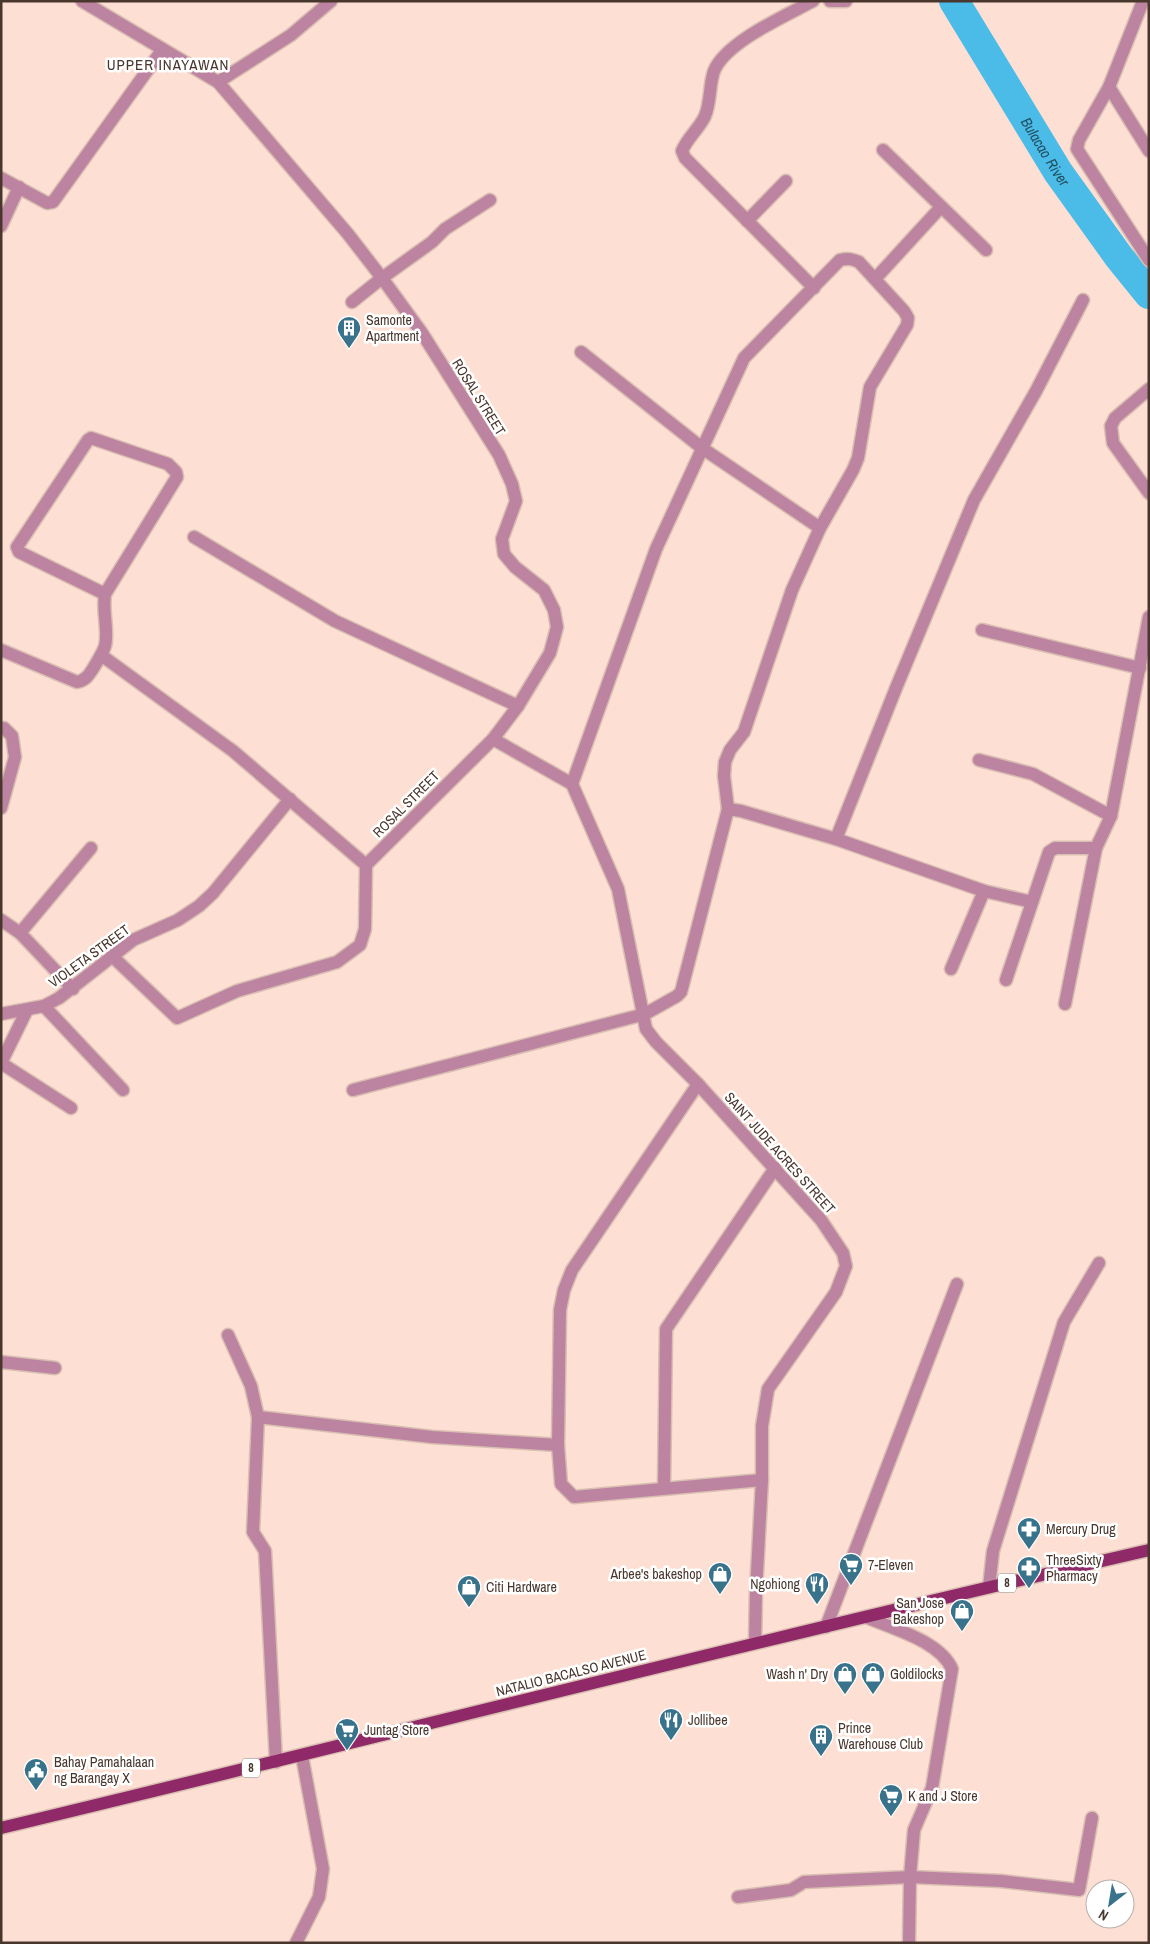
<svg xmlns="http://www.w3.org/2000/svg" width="1150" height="1944" viewBox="0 0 1150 1944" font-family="'Archivo Narrow',sans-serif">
  <rect width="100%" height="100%" fill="#fde0d3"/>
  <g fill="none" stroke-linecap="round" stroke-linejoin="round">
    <!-- river -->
    <path stroke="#4bbbe7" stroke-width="30" id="s1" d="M 954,1 L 1058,172 L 1119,257 L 1149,294"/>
    <!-- minor casing -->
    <g stroke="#d9beb2" stroke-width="15">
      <g id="minor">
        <path d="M 82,1 L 218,82 L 348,234 L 382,278 L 422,333 L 499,455 L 512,484 L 516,501 L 502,539 L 504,554 L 515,567 L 544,590 L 554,610 L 557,627 L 550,653 L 518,706 L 493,739 L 366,865"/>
        <path d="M 813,1 C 785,16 726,42 714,71 C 709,85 711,102 705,116 C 699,129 687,138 682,151 L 685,158 L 814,288"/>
        <path d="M 830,1 L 846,1"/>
        <path d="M 1143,1 L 1109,87 L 1079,140 L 1077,149 L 1149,260"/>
        <path d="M 218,82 L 291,35 L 331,1"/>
        <path d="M 1109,87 L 1149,151"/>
        <path d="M 883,150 L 986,250"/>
        <path d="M 1,178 L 47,203 L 53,202 L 162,50"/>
        <path d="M 747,221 L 786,181"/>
        <path d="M 1,226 L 19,187"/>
        <path d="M 875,279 L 941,207"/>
        <path d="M 352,302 L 382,278 L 432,242 L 445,229 L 490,200"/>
        <path d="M 581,352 L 702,448 L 820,528"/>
        <path d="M 1149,389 L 1115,418 L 1111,426 L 1113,443 L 1149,493"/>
        <path d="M 194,537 L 335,621 L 518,706"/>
        <path d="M 982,630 L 1140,668"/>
        <path d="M 1,650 L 77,682 C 86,680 89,675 94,667 C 98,660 103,653 105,646 C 109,631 102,612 105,594 L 177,477 L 176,472 L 168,464 L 91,438 L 88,440 L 17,547 L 19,552 L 105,594"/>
        <path d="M 101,655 L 233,751 L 366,865 L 365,929 L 360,945 L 337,962 L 237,991 L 177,1018 L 112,956"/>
        <path d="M 493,739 L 572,784 L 618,889 L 646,1029 L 656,1042 L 698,1084 L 821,1220 L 843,1253 L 846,1266 L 836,1292 L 768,1389 L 762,1426 L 762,1480 L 756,1591 L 755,1643"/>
        <path d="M 979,760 L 1033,774 L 1111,816"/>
        <path d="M 1,808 L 15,757 L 12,736 L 4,728"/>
        <path d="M 728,809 L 741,811 L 836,839 L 984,891 L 1032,902"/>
        <path d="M 836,839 L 896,688 L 974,500 L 1036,391 L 1083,300"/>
        <path d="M 1,920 L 20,933 L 73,989"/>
        <path d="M 20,933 L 91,848"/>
        <path d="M 951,969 L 984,891"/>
        <path d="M 1006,980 L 1049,852 L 1055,848 L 1096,848"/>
        <path d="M 1065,1004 L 1096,848 L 1111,816 L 1149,617"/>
        <path d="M 44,1006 L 123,1090"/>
        <path d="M 1,1014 L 44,1006 L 59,998 L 133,940 L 178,920 L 199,906 L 213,893 L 290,799"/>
        <path d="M 1,1063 L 71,1108"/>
        <path d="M 1,1063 L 27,1010"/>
        <path d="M 698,1084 L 572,1270 L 564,1290 L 560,1310 L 558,1445 L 561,1484 L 574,1497 L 762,1480"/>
        <path d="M 353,1090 L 645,1014 L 677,996 L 681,992 L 728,809 L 724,776 L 725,762 L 730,750 L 744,732 L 792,590 L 820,528 L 853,470 L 858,458 L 870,387 L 907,325 L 908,318 L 904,311 L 859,262 C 852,259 848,258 840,260 L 744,358 L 656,549 L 572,784"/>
        <path d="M 228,1335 L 251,1386 L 258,1417 L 253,1532 L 265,1551 L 276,1762"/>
        <path d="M 1,1362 L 55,1368"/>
        <path d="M 258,1417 L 432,1437 L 558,1445"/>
        <path d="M 664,1487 L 666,1329 L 775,1168"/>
        <path d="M 989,1587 L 993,1551 L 1064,1322 L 1099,1263"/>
        <path d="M 866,1617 C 893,1629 940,1641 952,1669 L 932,1788 L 914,1830 L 910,1877 L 909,1943"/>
        <path d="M 826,1627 L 957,1284"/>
        <path d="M 738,1897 L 791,1890 L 804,1882 L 910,1877 L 1001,1881 L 1079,1890 L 1092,1818"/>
        <path d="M 296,1943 L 319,1897 L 323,1869 L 302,1756"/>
      </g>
    </g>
    <!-- major casing -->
    <g stroke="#d9beb2" stroke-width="15">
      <path id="major" d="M 1,1828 C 384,1736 765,1638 1149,1550"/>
    </g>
    <!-- minor -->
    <use href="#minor" stroke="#bd84a1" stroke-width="12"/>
    <!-- major -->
    <use href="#major" stroke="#8f2967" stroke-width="12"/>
  </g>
  <!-- icons -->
  <defs>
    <g id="building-pin" transform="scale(1.25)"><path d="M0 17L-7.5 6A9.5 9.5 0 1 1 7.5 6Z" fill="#38738b" stroke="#fff"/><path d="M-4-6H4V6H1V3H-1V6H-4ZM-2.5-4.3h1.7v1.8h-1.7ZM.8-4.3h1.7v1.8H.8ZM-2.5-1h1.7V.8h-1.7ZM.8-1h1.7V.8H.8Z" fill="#fff"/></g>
    <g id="pharmacy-pin" transform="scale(1.25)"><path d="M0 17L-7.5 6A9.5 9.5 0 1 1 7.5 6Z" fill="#38738b" stroke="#fff"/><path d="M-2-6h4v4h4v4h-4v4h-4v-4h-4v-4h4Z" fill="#fff"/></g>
    <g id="supermarket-pin" transform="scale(1.25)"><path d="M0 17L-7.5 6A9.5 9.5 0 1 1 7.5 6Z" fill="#38738b" stroke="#fff"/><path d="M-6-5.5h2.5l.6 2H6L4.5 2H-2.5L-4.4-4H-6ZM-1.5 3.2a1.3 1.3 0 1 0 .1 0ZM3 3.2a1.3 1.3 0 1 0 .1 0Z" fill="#fff"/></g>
    <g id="shop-pin" transform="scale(1.25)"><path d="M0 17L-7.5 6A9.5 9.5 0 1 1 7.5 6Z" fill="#38738b" stroke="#fff"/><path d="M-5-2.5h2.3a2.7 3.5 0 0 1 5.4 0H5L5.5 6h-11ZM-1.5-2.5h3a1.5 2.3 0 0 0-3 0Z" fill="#fff"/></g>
    <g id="restaurant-pin" transform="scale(1.25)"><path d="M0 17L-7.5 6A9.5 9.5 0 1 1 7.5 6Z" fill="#38738b" stroke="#fff"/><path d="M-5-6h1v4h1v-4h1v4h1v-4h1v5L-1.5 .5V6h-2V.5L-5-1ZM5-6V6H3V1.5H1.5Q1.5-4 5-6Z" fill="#fff"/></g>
    <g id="civic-pin" transform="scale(1.25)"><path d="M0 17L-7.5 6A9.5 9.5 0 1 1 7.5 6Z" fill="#38738b" stroke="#fff"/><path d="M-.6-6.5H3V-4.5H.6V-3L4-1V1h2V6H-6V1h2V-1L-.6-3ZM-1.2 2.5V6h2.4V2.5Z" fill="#fff"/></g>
  </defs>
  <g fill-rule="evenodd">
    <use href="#building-pin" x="349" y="328"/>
    <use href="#pharmacy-pin" x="1029" y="1529"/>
    <use href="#supermarket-pin" x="851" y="1565"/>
    <use href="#pharmacy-pin" x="1029" y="1568"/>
    <use href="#shop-pin" x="720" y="1574"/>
    <use href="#restaurant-pin" x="817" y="1584"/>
    <use href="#shop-pin" x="469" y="1587"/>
    <use href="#shop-pin" x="962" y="1611"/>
    <use href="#shop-pin" x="845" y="1674"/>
    <use href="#shop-pin" x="873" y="1674"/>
    <use href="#restaurant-pin" x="671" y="1720"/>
    <use href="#supermarket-pin" x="347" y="1730"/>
    <use href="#building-pin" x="821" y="1736"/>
    <use href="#civic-pin" x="36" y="1770"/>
    <use href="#supermarket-pin" x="891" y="1796"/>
  </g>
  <g text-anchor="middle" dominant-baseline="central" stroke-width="5" stroke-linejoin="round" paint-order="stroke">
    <!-- shield labels -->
    <g fill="#fff" stroke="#80736d" stroke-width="1">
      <rect x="998" y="1573.5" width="18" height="19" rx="4"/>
      <rect x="242" y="1758.5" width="18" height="19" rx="4"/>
    </g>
    <g font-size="12" font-weight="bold" fill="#49372e">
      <text x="1007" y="1583">8</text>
      <text x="251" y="1768">8</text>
    </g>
    <!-- poi labels -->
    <g font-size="14" fill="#49372e" stroke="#fff" text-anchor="start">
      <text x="366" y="320">Samonte<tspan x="366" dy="16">Apartment</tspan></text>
      <text x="1046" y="1529">Mercury Drug</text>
      <text x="1046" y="1560">ThreeSixty<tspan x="1046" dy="16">Pharmacy</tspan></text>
      <text x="868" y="1565">7-Eleven</text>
      <text x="702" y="1574" text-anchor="end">Arbee's bakeshop</text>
      <text x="800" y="1584" text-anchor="end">Ngohiong</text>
      <text x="486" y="1587">Citi Hardware</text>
      <text x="944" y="1603" text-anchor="end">San Jose<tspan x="944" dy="16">Bakeshop</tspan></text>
      <text x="828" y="1674" text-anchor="end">Wash n' Dry</text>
      <text x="890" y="1674">Goldilocks</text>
      <text x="688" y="1720">Jollibee</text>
      <text x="838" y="1728">Prince<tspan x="838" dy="16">Warehouse Club</tspan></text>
      <text x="364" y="1730">Juntag Store</text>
      <text x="54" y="1762">Bahay Pamahalaan<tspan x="54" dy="16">ng Barangay X</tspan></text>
      <text x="908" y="1796">K and J Store</text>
    </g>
    <!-- street labels -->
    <g font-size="14" fill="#49372e" stroke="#fff">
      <text transform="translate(479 397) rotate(58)">ROSAL STREET</text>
      <text transform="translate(406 804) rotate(-45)">ROSAL STREET</text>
      <text transform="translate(89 956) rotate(-36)">VIOLETA STREET</text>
      <text transform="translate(780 1153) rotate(48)">SAINT JUDE ACRES STREET</text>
      <text transform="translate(571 1673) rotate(-14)">NATALIO BACALSO AVENUE</text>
    </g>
    <!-- neighbourhood labels -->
    <g font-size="15" letter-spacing="1" fill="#49372e" stroke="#fff">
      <text x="168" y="64">UPPER INAYAWAN</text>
    </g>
    <!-- water labels -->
    <g font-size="15" font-style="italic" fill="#235164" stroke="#fff">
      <text stroke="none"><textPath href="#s1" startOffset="176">Bulacao River</textPath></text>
    </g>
  </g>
  <!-- border -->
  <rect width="1150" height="1944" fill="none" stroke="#49372e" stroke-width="5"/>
  <!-- north arrow -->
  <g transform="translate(1110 1904) rotate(211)"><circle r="24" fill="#ffffff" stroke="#b6afab"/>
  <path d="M0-4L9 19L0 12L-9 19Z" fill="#38738b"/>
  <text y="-8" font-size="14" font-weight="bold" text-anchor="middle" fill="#49372e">N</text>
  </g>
</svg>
